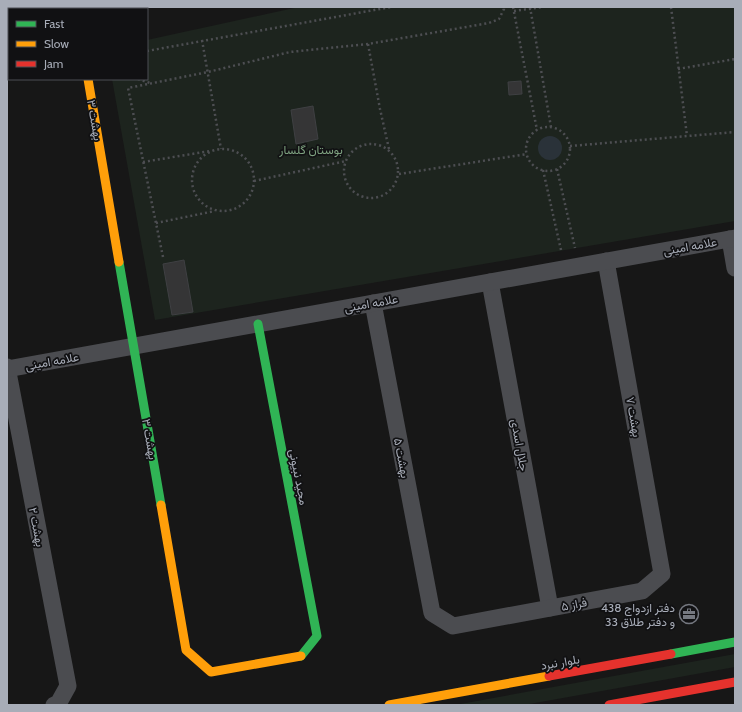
<svg xmlns="http://www.w3.org/2000/svg" width="742" height="712" viewBox="0 0 742 712" font-family="Cabin,Vazirmatn,sans-serif">
  <rect width="100%" height="100%" fill="#171717"/>
  <!-- green -->
  <g fill="#1d241e">
    <path d="M 299,7 L 735,7 L 735,221 L 155,320 L 112,79 L 147,79 L 147,40 Z"/>
    <path d="M 735,654 L 735,667 L 524,705 L 455,705 Z"/>
  </g>
  <!-- water -->
  <circle fill="#2a3239" cx="550" cy="148" r="12"/>
  <!-- building -->
  <g fill="#353536" stroke="#3f4043">
    <path d="M 521,81 L 522,94 L 509,95 L 508,82 Z"/>
    <path d="M 313,106 L 318,139 L 296,144 L 291,110 Z"/>
    <path d="M 184,260 L 193,312 L 172,315 L 163,264 Z"/>
  </g>
  <g fill="none" stroke-linecap="round" stroke-linejoin="round">
    <!-- path -->
    <g stroke="#4d4e52" stroke-width="2.5" stroke-dasharray="2 3" stroke-linecap="butt">
      <path d="M 513,7 L 537,130"/>
      <path d="M 530,7 L 551,127"/>
      <path d="M 671,7 L 687,136"/>
      <path d="M 514,11 L 543,7"/>
      <path d="M 202,40 L 221,149"/>
      <path d="M 368,44 L 380,109 L 389,149"/>
      <path d="M 147,51 L 391,7"/>
      <path d="M 678,69 L 735,59"/>
      <path d="M 138,79 L 150,83"/>
      <circle cx="548" cy="149" r="22"/>
      <circle cx="371" cy="171" r="27"/>
      <path d="M 570,146 L 735,132"/>
      <circle cx="223" cy="180" r="31"/>
      <path d="M 143,162 L 210,151"/>
      <path d="M 557,169 L 575,248"/>
      <path d="M 543,170 L 561,250"/>
      <path d="M 399,174 L 527,154"/>
      <path d="M 254,181 L 346,161"/>
      <path d="M 156,223 L 215,211"/>
      <path d="M 163,257 L 128,88 L 208,72 L 290,52 L 368,44 L 489,23 L 499,19 L 504,9 L 504,7"/>
    </g>
    <!-- street -->
    <g stroke="#4b4c50" stroke-width="17">
      <path d="M 75,7 L 76,9"/>
      <path d="M 730,239 L 735,268"/>
      <path d="M 490,282 L 550,608"/>
      <path d="M 373,303 L 432,613 L 453,626 L 642,591 L 662,574 L 606,261"/>
      <path d="M 7,367 L 68,686 L 58,704 L 54,705"/>
      <path d="M 7,369 L 735,238"/>
    </g>
    <!-- fast -->
    <g stroke="#30b455" stroke-width="9">
      <path d="M 119,262 L 161,505"/>
      <path d="M 258,324 L 317,636 L 301,656"/>
      <path d="M 671,654 L 735,642"/>
    </g>
    <!-- slow -->
    <g stroke="#ff9f0a" stroke-width="9">
      <path d="M 88,79 L 119,262"/>
      <path d="M 161,505 L 186,650 L 211,672 L 301,656"/>
      <path d="M 389,705 L 549,676"/>
    </g>
    <!-- jam -->
    <g stroke="#e5322d" stroke-width="9">
      <path d="M 549,676 L 671,654"/>
      <path d="M 609,705 L 735,682"/>
    </g>
  </g>
  <!-- icons -->
  <defs>
    <g id="office-ring" transform="scale(1)"><circle r="9.5" fill="#111113" stroke="#757880" stroke-width="1.5"/><path d="M-6-3h4V-5.5h4V-3h4V5H-6ZM-1-4.5V-3h2v-1.5ZM-6 0V1H6V0Z" fill="#757880"/></g>
  </defs>
  <g fill-rule="evenodd">
    <use href="#office-ring" x="689" y="614"/>
  </g>
  <g text-anchor="middle" dominant-baseline="central" stroke-width="3.5" stroke-linejoin="round" paint-order="stroke">
    <!-- street labels -->
    <g font-size="12" fill="#a8adb8" stroke="#111113">
      <text transform="translate(95 120) rotate(80)">بهشت ۳</text>
      <text transform="translate(690 246) rotate(-10)">علامه امینی</text>
      <text transform="translate(371 303) rotate(-10)">علامه امینی</text>
      <text transform="translate(52 361) rotate(-10)">علامه امینی</text>
      <text transform="translate(634 417) rotate(80)">بهشت ۷</text>
      <text transform="translate(150 439) rotate(80)">بهشت ۳</text>
      <text transform="translate(520 445) rotate(80)">جلال اسدی</text>
      <text transform="translate(402 458) rotate(79)">بهشت ۵</text>
      <text transform="translate(299 477) rotate(79)">مجید نبیونی</text>
      <text transform="translate(37 527) rotate(79)">بهشت ۲</text>
      <text transform="translate(574 604) rotate(-11)">فراز ۵</text>
      <text transform="translate(560 662) rotate(-10)">بلوار نبرد</text>
    </g>
    <!-- park labels -->
    <g font-size="12" fill="#7fa381" stroke="#111113">
      <text x="311" y="149">بوستان گلسار</text>
    </g>
    <!-- poi labels -->
    <g font-size="12" fill="#a8adb8" stroke="#111113" text-anchor="end">
      <text x="675" y="607">دفتر ازدواج 438<tspan x="675" dy="14">و دفتر طلاق 33</tspan></text>
    </g>
  </g>
  <!-- border -->
  <rect width="742" height="712" fill="none" stroke="#a8adb8" stroke-width="16"/>
  <!-- legend -->
  <rect x="8" y="8" width="140" height="72" fill="#111113" stroke="#4d4f55"/>
  <rect x="16" y="21" width="20" height="6" fill="#30b455" stroke="#4d4f55"/>
  <text x="44" y="28" font-size="12" fill="#a8adb8">Fast</text>
  <rect x="16" y="41" width="20" height="6" fill="#ff9f0a" stroke="#4d4f55"/>
  <text x="44" y="48" font-size="12" fill="#a8adb8">Slow</text>
  <rect x="16" y="61" width="20" height="6" fill="#e5322d" stroke="#4d4f55"/>
  <text x="44" y="68" font-size="12" fill="#a8adb8">Jam</text>
</svg>
